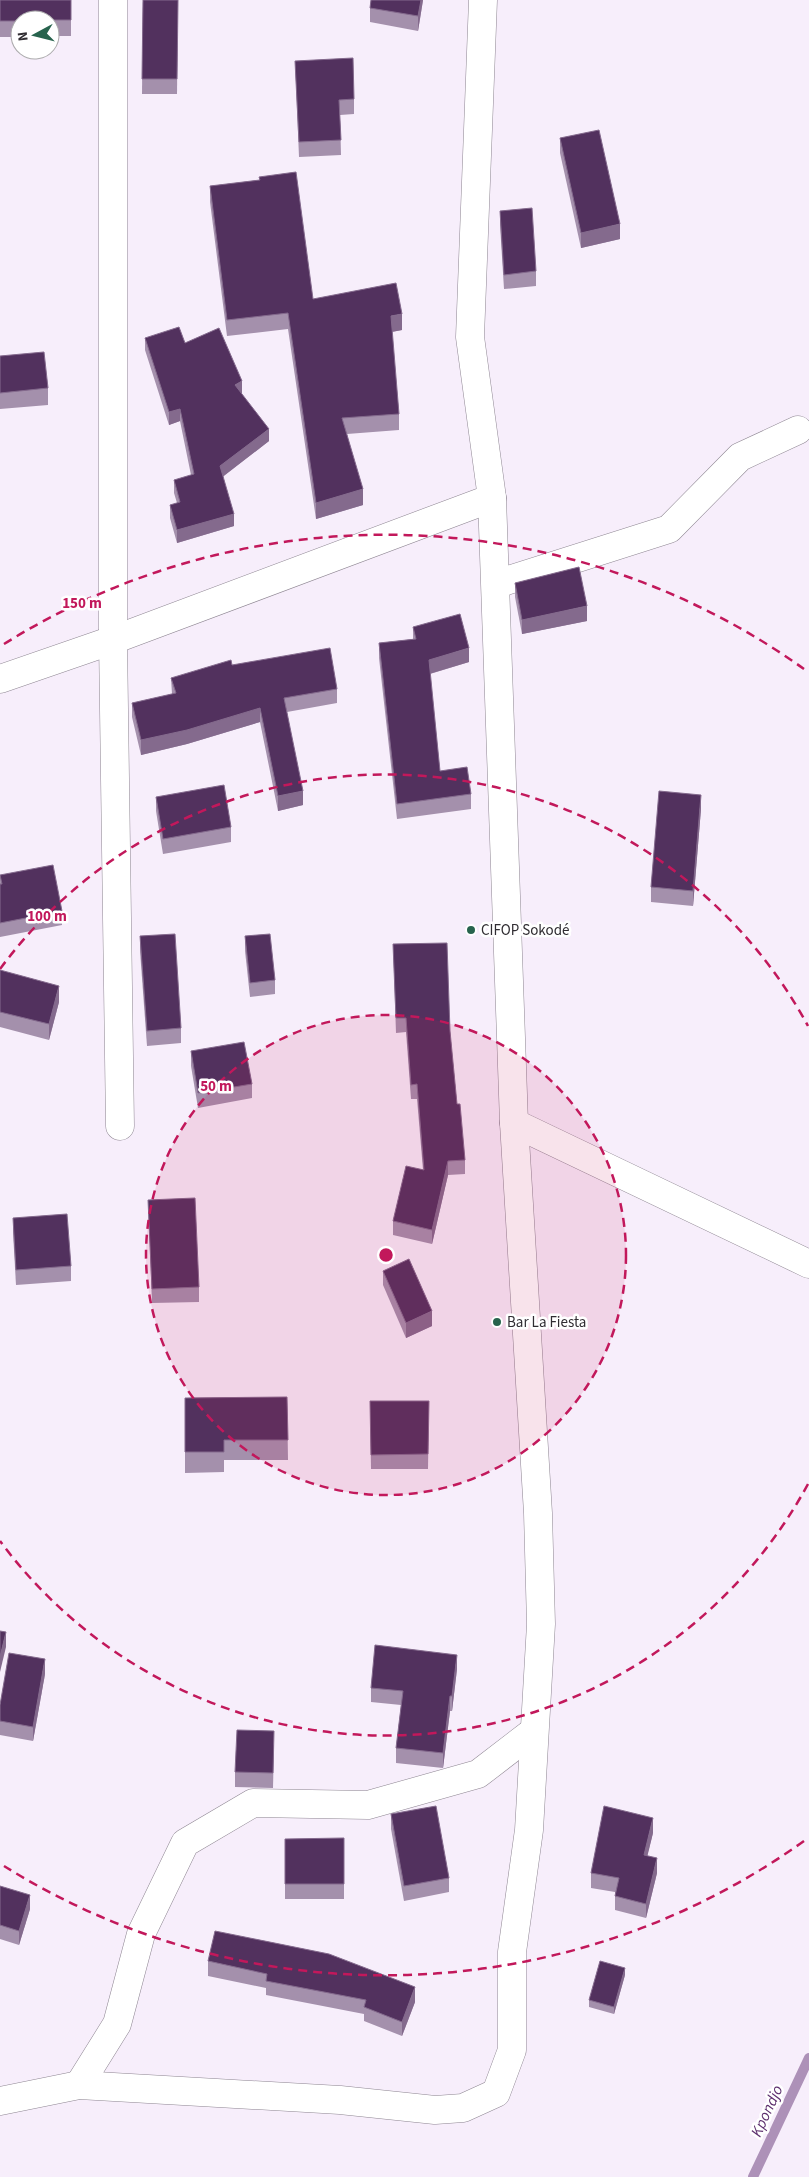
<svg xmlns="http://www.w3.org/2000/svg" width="809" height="2177" viewBox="0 0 809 2177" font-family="'Source Sans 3',sans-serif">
  <rect width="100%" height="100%" fill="#f7eefb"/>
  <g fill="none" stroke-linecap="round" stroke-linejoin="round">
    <!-- stream -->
    <path stroke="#ad91b8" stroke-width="10" d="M 753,2177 L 809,2058"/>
    <!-- minor casing -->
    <g stroke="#8e8692" stroke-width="29">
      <g id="minor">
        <path d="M 113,0 L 113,640 L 120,1126"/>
        <path d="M 496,584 L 669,529 L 740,457 L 798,430"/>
        <path d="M 0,679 L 113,640 L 492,498"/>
        <path d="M 514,1123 L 809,1264"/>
        <path d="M 79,2085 L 117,2024 L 141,1934 L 185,1843 L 253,1803 L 368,1805 L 478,1774 L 534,1731"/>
        <path d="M 0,2101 L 79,2085 L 340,2100 L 435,2110 L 463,2108 L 496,2093 L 512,2050 L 512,1952 L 529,1830 L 541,1624 L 538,1513 L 514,1123 L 492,498 L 470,337 L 483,0"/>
      </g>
    </g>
    <!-- minor -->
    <use href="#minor" stroke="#fff" stroke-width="28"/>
  </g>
  <!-- wall -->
  <g fill="#a490ac">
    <path d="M 0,0 L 71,0 L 71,36 L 50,36 L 50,20 L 20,20 L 20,37 L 0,37 Z"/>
    <path d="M 143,0 L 178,0 L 177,94 L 142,94 Z"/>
    <path d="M 371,0 L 423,0 L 418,31 L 370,22 L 370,8 Z"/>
    <path d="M 295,61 L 354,99 L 354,114 L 340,115 L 341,155 L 299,157 Z"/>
    <path d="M 560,138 L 620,239 L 581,248 L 560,153 Z"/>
    <path d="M 259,177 L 313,299 L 402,330 L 392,332 L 399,414 L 399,430 L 347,434 L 363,505 L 316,519 L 288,329 L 227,336 L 210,202 L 210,186 L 259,180 Z"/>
    <path d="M 500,211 L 536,271 L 536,286 L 504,289 L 500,225 Z"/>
    <path d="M 145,338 L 185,343 L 242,394 L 269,441 L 223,476 L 234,526 L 177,543 L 170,518 L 170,505 L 177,503 L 174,493 L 174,480 L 191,475 L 180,421 L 169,425 L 145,350 Z"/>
    <path d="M 0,356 L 48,388 L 48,405 L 0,409 Z"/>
    <path d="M 515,583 L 587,621 L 522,634 L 515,597 Z"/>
    <path d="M 413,627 L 469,662 L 430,674 L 440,771 L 471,794 L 471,809 L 397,819 L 379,658 L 379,643 L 413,639 Z"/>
    <path d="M 232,665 L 337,689 L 337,703 L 287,712 L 303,805 L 278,811 L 260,722 L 187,744 L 141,755 L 132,717 L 132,703 L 172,694 L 171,678 Z"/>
    <path d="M 156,797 L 231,827 L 231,842 L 163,854 L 156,811 Z"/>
    <path d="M 701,809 L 693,906 L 651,902 L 651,887 Z"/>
    <path d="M 0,875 L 62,911 L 62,925 L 0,937 Z"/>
    <path d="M 140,936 L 181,1028 L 181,1043 L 147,1046 L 140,951 Z"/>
    <path d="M 245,936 L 275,980 L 275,994 L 250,997 L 245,951 Z"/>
    <path d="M 393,944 L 450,1031 L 457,1104 L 465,1160 L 465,1174 L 448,1175 L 432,1244 L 393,1235 L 393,1221 L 423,1170 L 417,1099 L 411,1099 L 406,1032 L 396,1033 Z"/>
    <path d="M 0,970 L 59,1002 L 49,1040 L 0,1027 Z"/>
    <path d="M 191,1051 L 252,1084 L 252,1098 L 198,1108 L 191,1066 Z"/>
    <path d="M 148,1200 L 199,1287 L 199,1302 L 152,1303 Z"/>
    <path d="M 13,1218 L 71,1266 L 71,1281 L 16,1285 L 13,1233 Z"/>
    <path d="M 383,1271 L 432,1326 L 406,1338 L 383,1285 Z"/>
    <path d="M 287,1397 L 288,1460 L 224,1460 L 224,1472 L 185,1473 L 185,1398 Z"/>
    <path d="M 370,1401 L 429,1401 L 428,1469 L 371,1469 Z"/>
    <path d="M 457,1669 L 452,1711 L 450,1711 L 443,1768 L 396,1763 L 396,1748 L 401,1705 L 371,1702 L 371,1688 Z"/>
    <path d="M 45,1674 L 33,1741 L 0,1735 L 0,1705 Z"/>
    <path d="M 274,1745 L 273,1788 L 235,1787 L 235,1772 Z"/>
    <path d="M 391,1814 L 449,1878 L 449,1892 L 404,1901 L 391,1829 Z"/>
    <path d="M 653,1833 L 647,1856 L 657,1873 L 646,1918 L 615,1910 L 615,1892 L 591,1888 L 591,1873 Z"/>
    <path d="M 344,1838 L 344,1899 L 285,1899 L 285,1884 Z"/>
    <path d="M 0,1886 L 30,1909 L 19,1945 L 0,1939 Z"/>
    <path d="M 208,1961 L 415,2002 L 402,2036 L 364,2021 L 364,2014 L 266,1995 L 266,1988 L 208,1976 Z"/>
    <path d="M 625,1975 L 614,2014 L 589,2007 L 589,2000 Z"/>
  </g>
  <!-- shaded-wall -->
  <g fill="#846a8d">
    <path d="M 421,0 L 423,0 L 418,31 L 418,16 Z"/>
    <path d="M 620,224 L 620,239 L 581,248 L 581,233 Z"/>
    <path d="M 402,314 L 402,330 L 391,332 L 391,316 Z"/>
    <path d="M 242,381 L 242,394 L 235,397 L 235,385 Z"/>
    <path d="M 180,409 L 180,421 L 169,425 L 169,412 Z"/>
    <path d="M 269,429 L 269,441 L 220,479 L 220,466 Z"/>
    <path d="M 363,489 L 363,505 L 316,519 L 316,503 Z"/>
    <path d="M 234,514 L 234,526 L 177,543 L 177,530 Z"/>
    <path d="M 587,606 L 587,621 L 522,634 L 522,620 Z"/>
    <path d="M 469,648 L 469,662 L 429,674 L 429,660 Z"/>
    <path d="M 260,708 L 260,722 L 187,744 L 141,755 L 141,740 Z"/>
    <path d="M 303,791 L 303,805 L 278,811 L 278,796 Z"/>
    <path d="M 701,795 L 701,809 L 693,906 L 693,891 Z"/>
    <path d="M 59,986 L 59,1002 L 49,1040 L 49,1024 Z"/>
    <path d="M 448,1161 L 448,1175 L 432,1244 L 432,1230 Z"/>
    <path d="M 432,1311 L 432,1326 L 406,1338 L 406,1323 Z"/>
    <path d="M 6,1632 L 6,1647 L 0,1672 L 0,1657 Z"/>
    <path d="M 457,1655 L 457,1669 L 452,1711 L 452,1696 Z"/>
    <path d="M 45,1659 L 45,1674 L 33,1741 L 33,1727 Z"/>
    <path d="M 450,1696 L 450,1711 L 443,1768 L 443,1753 Z"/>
    <path d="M 653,1818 L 653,1833 L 644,1870 L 644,1855 Z"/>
    <path d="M 657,1858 L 657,1873 L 646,1918 L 646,1904 Z"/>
    <path d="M 30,1895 L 30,1909 L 19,1945 L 19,1931 Z"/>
    <path d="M 625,1968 L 625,1975 L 614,2014 L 614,2007 Z"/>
    <path d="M 415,1987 L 415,2002 L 402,2036 L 402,2022 Z"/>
  </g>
  <!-- building -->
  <g fill="#52315e" stroke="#846a8d">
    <path d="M 0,0 L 71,0 L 71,20 L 20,20 L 20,21 L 0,21 Z"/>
    <path d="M 143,0 L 178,0 L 177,79 L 142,79 Z"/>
    <path d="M 371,0 L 421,0 L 418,16 L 370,8 Z"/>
    <path d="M 353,58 L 354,99 L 339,100 L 341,140 L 299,142 L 295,61 Z"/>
    <path d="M 599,130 L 620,224 L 581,233 L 560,138 Z"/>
    <path d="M 296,172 L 313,299 L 396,283 L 402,314 L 391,316 L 399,414 L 342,418 L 363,489 L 316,503 L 288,313 L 227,320 L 210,186 L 260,180 L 259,177 Z"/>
    <path d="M 532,208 L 536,271 L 504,275 L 500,211 Z"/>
    <path d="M 179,327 L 185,343 L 219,328 L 242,381 L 235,385 L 269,429 L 220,466 L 234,514 L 177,530 L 170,505 L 180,502 L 174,480 L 194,474 L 180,409 L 169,412 L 145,338 Z"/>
    <path d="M 44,352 L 48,388 L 0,393 L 0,356 Z"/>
    <path d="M 579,567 L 587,606 L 522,620 L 515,583 Z"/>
    <path d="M 460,614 L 469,648 L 429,660 L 440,771 L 467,767 L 471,794 L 397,804 L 379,643 L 416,639 L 413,627 Z"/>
    <path d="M 330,648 L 337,689 L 284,698 L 303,791 L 278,796 L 260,708 L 187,730 L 141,740 L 132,703 L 176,693 L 171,678 L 231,660 L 232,665 Z"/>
    <path d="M 224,785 L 231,827 L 163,839 L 156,797 Z"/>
    <path d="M 659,791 L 701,795 L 693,891 L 651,887 Z"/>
    <path d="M 53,865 L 62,911 L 0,923 L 0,884 L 2,884 L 0,875 Z"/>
    <path d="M 175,934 L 181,1028 L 147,1031 L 140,936 Z"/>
    <path d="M 270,934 L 275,980 L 250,983 L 245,936 Z"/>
    <path d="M 447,943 L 450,1031 L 457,1104 L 460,1104 L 465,1160 L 448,1161 L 432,1230 L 393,1221 L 406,1166 L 424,1170 L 417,1084 L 411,1085 L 406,1018 L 396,1018 L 393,944 Z"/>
    <path d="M 0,970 L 59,986 L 49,1024 L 0,1012 Z"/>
    <path d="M 244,1042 L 252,1084 L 198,1093 L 191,1051 Z"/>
    <path d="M 195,1198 L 199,1287 L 152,1289 L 148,1200 Z"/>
    <path d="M 67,1214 L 71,1266 L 16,1270 L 13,1218 Z"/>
    <path d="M 409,1259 L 432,1311 L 406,1323 L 383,1271 Z"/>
    <path d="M 287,1397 L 288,1440 L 224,1440 L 224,1452 L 185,1452 L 185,1398 Z"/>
    <path d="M 370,1401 L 429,1401 L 428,1454 L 371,1455 Z"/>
    <path d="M 0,1631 L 6,1632 L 0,1657 Z"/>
    <path d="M 375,1645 L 457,1655 L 452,1696 L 450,1696 L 443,1753 L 396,1748 L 403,1691 L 371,1688 Z"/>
    <path d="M 9,1653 L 45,1659 L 33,1727 L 0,1721 L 0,1705 Z"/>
    <path d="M 237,1730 L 274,1731 L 273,1773 L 235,1772 Z"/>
    <path d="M 436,1806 L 449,1878 L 404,1886 L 391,1814 Z"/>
    <path d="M 604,1806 L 653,1818 L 644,1855 L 657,1858 L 646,1904 L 615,1896 L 619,1878 L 591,1873 Z"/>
    <path d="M 344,1838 L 344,1884 L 285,1884 L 285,1839 Z"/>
    <path d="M 0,1886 L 30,1895 L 19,1931 L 0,1925 Z"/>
    <path d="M 215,1931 L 329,1954 L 415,1987 L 402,2022 L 364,2007 L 366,2000 L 266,1981 L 267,1974 L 208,1961 Z"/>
    <path d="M 600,1961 L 625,1968 L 614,2007 L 589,2000 Z"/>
  </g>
  <!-- distance rings -->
  <circle cx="386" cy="1255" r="240" fill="#c2185b" fill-opacity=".12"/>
  <g fill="none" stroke="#c2185b" stroke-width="2.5" stroke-dasharray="9 6">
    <circle cx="386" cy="1255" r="240"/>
    <path d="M808 1484A480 480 0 0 1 0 1541M0 969A480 480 0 0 1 808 1026"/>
    <path d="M804 1841A720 720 0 0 1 4 1866M4 644A720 720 0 0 1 804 669"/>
  </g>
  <!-- markers -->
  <g fill="#27634d" stroke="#fff" stroke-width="2">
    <circle cx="471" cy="930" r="5"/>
    <circle cx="497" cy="1322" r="5"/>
  </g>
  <g text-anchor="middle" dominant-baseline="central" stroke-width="5" stroke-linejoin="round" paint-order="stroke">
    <!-- poi labels -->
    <g font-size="15" fill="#302d32" stroke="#fff" text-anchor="start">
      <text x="481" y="930">CIFOP Sokodé</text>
      <text x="507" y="1322">Bar La Fiesta</text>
    </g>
    <!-- water labels -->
    <g font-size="16" font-style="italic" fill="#5e306f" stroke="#fff">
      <text transform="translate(767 2111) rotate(-65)">Kpondjo</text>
    </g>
  </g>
  <circle cx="386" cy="1255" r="8" fill="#c2185b" stroke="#fff" stroke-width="2.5"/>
  <g font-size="15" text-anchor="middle" font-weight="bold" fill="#c2185b" stroke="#fff" stroke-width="5" stroke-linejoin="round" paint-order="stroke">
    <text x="82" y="608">150 m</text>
    <text x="47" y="921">100 m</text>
    <text x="216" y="1091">50 m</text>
  </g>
  <!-- north arrow -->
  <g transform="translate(35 35) rotate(263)"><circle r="24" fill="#ffffff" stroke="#acabad"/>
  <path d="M0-4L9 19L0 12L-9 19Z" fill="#27634d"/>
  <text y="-8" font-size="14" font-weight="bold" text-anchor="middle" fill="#302d32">N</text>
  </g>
</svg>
